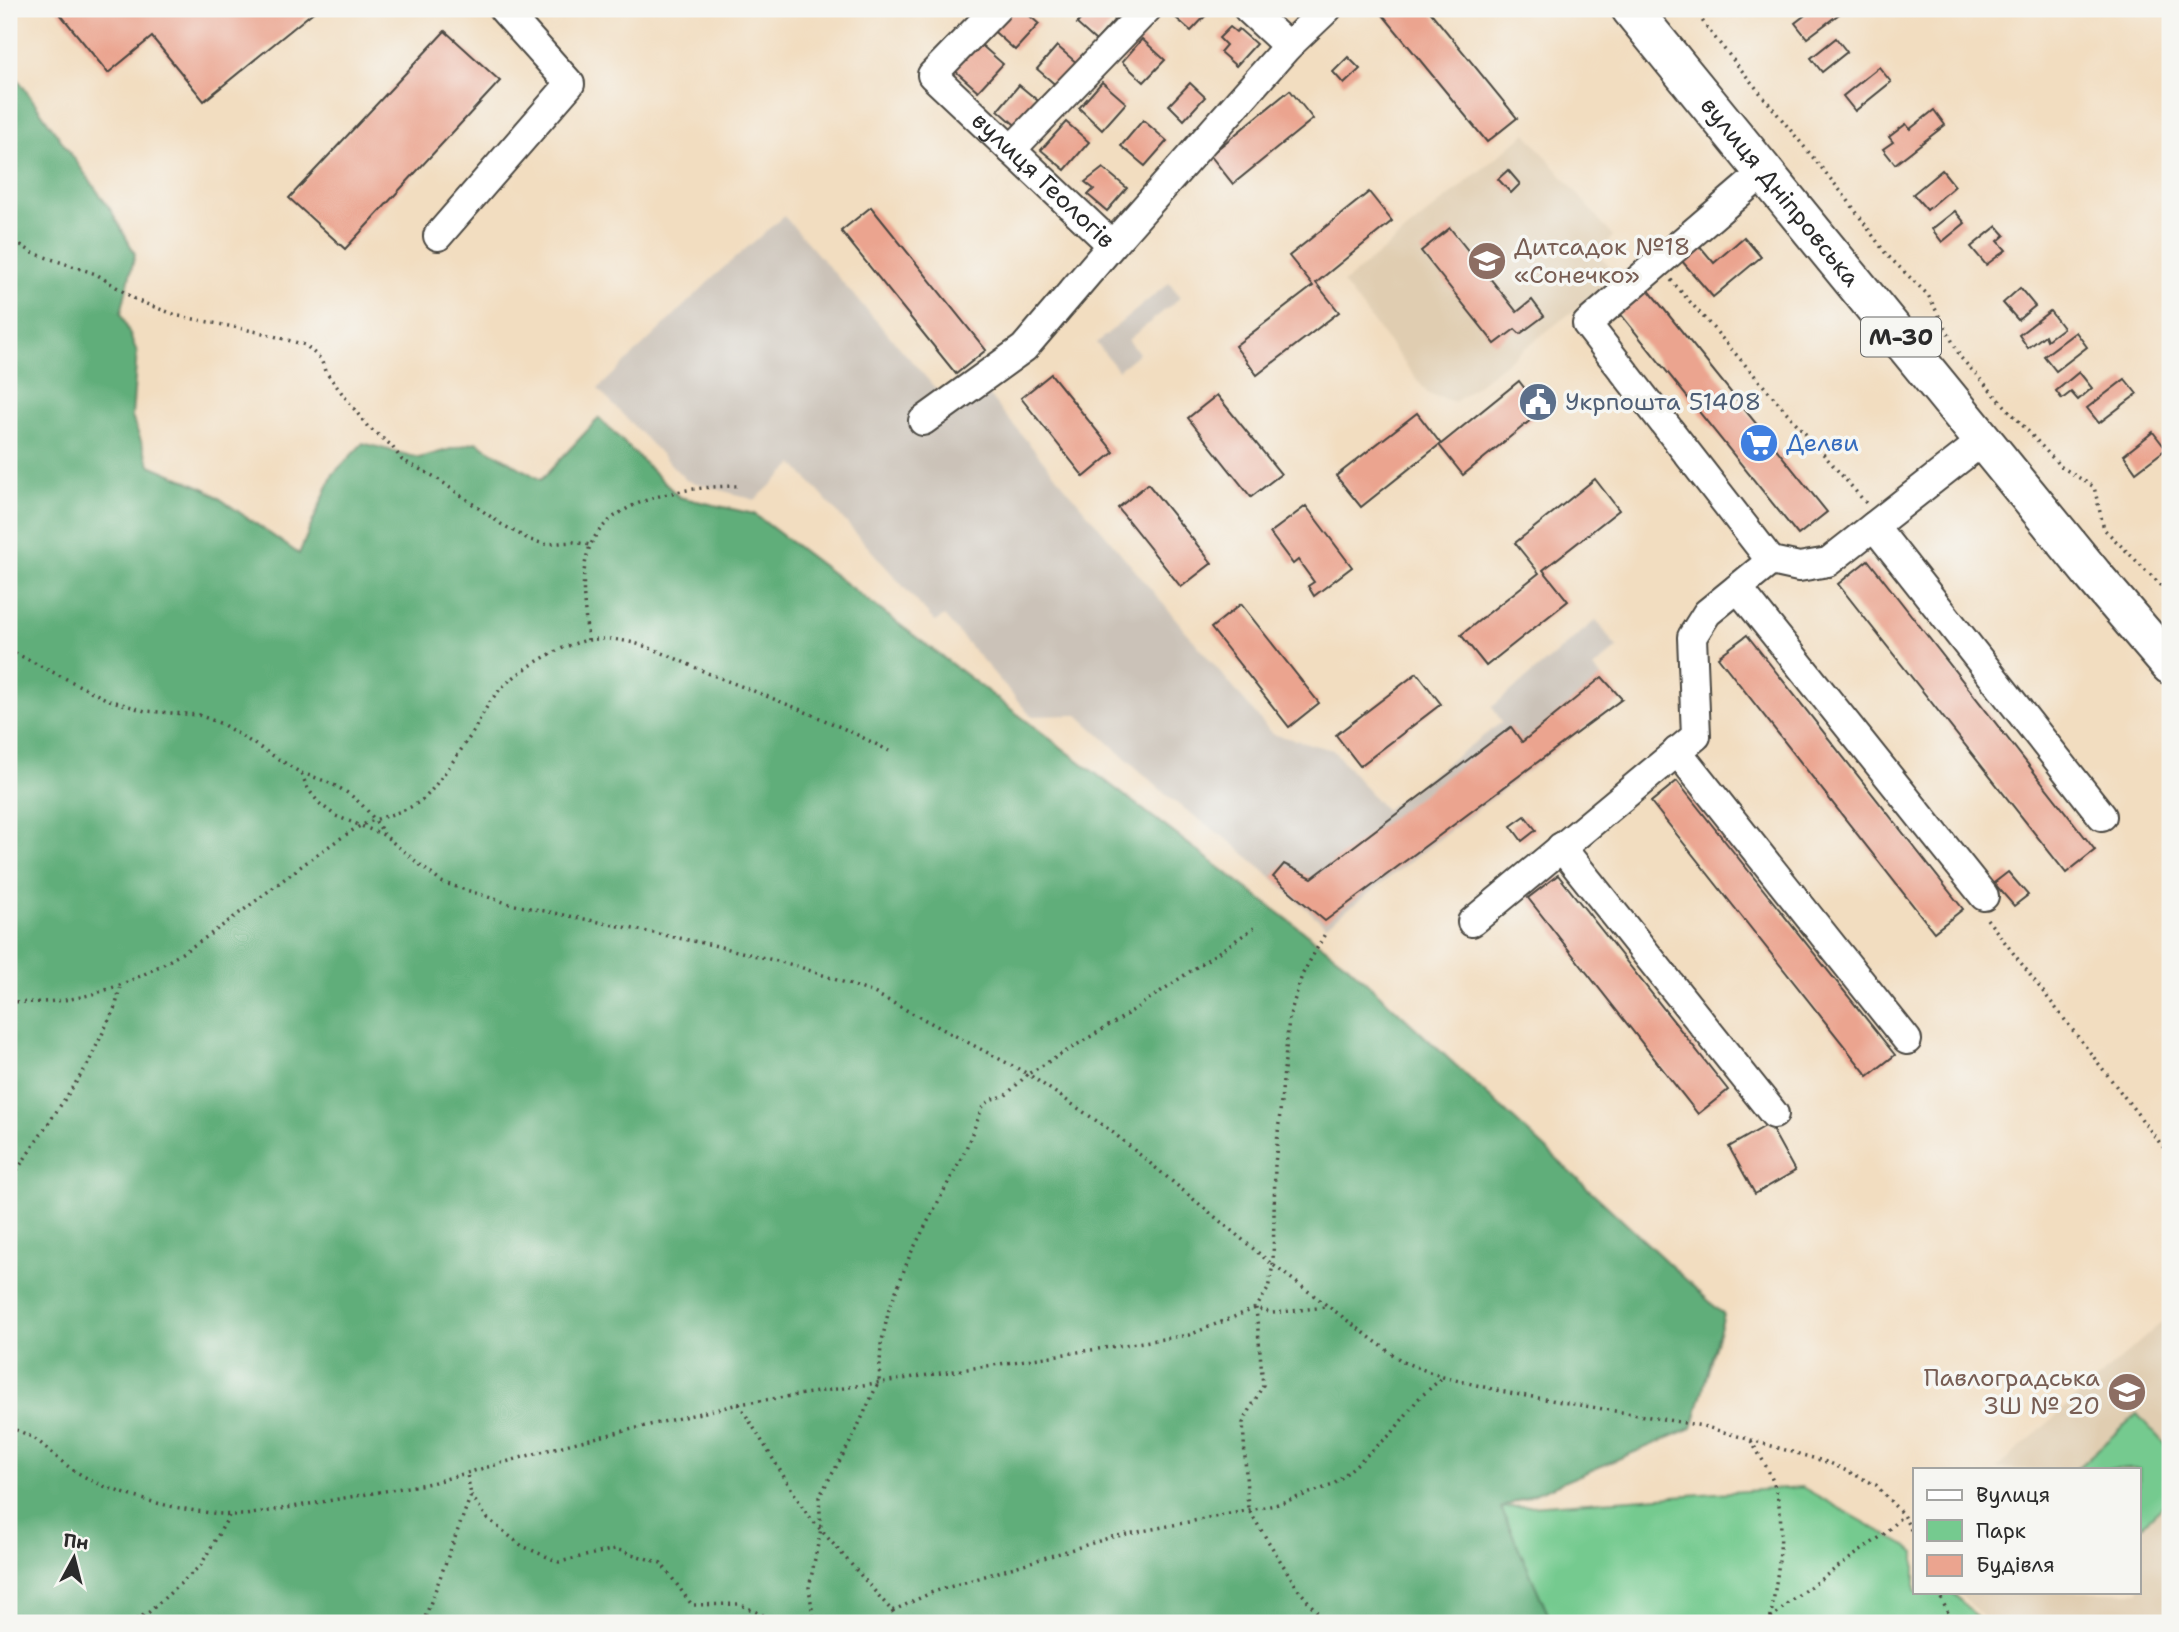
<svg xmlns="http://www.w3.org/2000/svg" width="2179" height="1632" viewBox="0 0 2179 1632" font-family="'Shantell Sans',sans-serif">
  <rect width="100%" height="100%" fill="#f6f6f2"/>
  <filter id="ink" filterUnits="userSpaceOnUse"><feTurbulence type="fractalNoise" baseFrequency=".0143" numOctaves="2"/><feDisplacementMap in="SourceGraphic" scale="14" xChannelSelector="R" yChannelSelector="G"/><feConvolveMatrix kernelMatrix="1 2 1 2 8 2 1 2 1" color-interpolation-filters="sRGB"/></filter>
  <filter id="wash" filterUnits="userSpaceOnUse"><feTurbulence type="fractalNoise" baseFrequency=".00686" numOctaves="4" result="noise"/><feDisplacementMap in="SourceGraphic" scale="28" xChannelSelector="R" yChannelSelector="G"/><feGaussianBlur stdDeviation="1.57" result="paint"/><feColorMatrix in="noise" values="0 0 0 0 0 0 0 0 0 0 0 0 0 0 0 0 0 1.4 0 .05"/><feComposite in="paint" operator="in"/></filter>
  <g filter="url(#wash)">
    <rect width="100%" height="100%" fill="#f2ddc0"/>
    <!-- built -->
    <g fill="#e0cdb1">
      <path d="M 1526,133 L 1613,236 L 1597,254 L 1611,268 L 1603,288 L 1455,402 L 1428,394 L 1343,283 Z"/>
      <path d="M 2170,1315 L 2170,1623 L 1989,1623 L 1958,1592 L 2139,1592 L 2139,1469 L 1996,1469 Z"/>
    </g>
    <!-- industrial -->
    <g fill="#cbc2b8">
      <path d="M 784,216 L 938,391 L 986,392 L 1272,734 L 1333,750 L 1385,810 L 1502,722 L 1492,707 L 1596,620 L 1617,648 L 1593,668 L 1622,699 L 1326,926 L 1231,842 L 1172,800 L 1078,715 L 1031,716 L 944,616 L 935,622 L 794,464 L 755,500 L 686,480 L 598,389 L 721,270 Z"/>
      <path d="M 1169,283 L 1181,297 L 1128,340 L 1139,353 L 1118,370 L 1096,343 Z"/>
    </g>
    <!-- green -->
    <g fill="#75ca8f" stroke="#507a5d" stroke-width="2">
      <path d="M 2137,1414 L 2170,1450 L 2170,1499 L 2139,1528 L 2139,1469 L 2076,1469 Z"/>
      <path d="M 1802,1487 L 1908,1547 L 1915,1553 L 1915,1592 L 1952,1592 L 1983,1623 L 1552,1623 L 1500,1508 Z"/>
    </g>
    <!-- forest -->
    <path fill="#60ae7a" stroke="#466c52" stroke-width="2" d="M 9,72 L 17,78 L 112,212 L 135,254 L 121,313 L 137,352 L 132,417 L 150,465 L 206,489 L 299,554 L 333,474 L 363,443 L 419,458 L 476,442 L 541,480 L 599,418 L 679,497 L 754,514 L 1349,966 L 1724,1315 L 1692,1428 L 1501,1508 L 1552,1623 L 9,1623 Z"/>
    <g id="blocks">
      <!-- building -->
      <g fill="#eba48f">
        <path d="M 56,9 L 317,9 L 204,101 L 152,37 L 108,73 Z"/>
        <path d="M 1003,9 L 1022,9 L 1039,24 L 1015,50 L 988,26 Z"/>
        <path d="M 1089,9 L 1108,9 L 1117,17 L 1096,41 L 1077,24 Z"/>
        <path d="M 1166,9 L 1212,9 L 1191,31 Z"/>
        <path d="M 1378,9 L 1428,9 L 1517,118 L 1487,142 Z"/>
        <path d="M 1813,9 L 1843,11 L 1807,38 L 1795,23 Z"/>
        <path d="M 1230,27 L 1236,32 L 1239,29 L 1256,44 L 1236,66 L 1220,52 L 1226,45 L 1219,38 Z"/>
        <path d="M 445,31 L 500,81 L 345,249 L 289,198 Z"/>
        <path d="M 1836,38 L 1847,52 L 1822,72 L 1811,58 Z"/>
        <path d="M 1142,39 L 1165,60 L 1144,82 L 1122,62 Z"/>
        <path d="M 978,42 L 1003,64 L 978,91 L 953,69 Z"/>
        <path d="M 1057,46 L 1078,64 L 1058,87 L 1037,69 Z"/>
        <path d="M 1348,57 L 1360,69 L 1344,84 L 1333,72 Z"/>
        <path d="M 1879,67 L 1891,82 L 1855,111 L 1843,96 Z"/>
        <path d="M 1102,82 L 1126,103 L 1102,130 L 1079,108 Z"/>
        <path d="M 1190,83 L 1205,97 L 1184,120 L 1169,105 Z"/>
        <path d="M 1019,85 L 1043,105 L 1022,131 L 998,110 Z"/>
        <path d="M 1290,90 L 1313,119 L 1233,184 L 1210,155 Z"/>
        <path d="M 1934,110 L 1945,125 L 1895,164 L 1883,149 L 1893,142 L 1889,137 L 1906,124 L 1910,129 Z"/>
        <path d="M 1143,120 L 1167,141 L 1145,166 L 1121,146 Z"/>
        <path d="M 1066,122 L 1089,142 L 1065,170 L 1041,150 Z"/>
        <path d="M 1103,168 L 1127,188 L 1107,211 L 1088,195 L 1094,189 L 1085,182 Z"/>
        <path d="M 1508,170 L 1520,184 L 1511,193 L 1498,179 Z"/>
        <path d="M 1942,170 L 1955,186 L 1927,210 L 1913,194 Z"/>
        <path d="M 1369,192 L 1392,221 L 1316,283 L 1339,312 L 1257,375 L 1235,346 L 1313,286 L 1289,256 Z"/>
        <path d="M 871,207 L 986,350 L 956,374 L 841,231 Z"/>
        <path d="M 1955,211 L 1965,223 L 1942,242 L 1932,229 Z"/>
        <path d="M 1997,226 L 2005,235 L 1998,241 L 2006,250 L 1986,265 L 1971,247 Z"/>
        <path d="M 1450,228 L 1517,312 L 1532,300 L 1544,316 L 1520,334 L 1515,329 L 1495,344 L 1421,251 Z"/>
        <path d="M 1744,237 L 1761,257 L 1713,297 L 1675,253 L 1693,238 L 1714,263 Z"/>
        <path d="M 1647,288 L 1827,512 L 1798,535 L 1618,311 Z"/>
        <path d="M 2020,288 L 2035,306 L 2018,320 L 2003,303 Z"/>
        <path d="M 2050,311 L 2063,328 L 2047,340 L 2045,335 L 2028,348 L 2019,335 Z"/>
        <path d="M 2076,332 L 2087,347 L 2056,371 L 2044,356 Z"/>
        <path d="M 2079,372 L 2092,388 L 2078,400 L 2071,392 L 2062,399 L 2056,391 Z"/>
        <path d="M 1051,374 L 1114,452 L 1084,477 L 1021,398 Z"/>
        <path d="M 2125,379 L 2137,394 L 2099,423 L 2087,408 Z"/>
        <path d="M 1519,381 L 1542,411 L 1463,475 L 1439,445 L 1361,507 L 1336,476 L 1417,413 L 1441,444 Z"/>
        <path d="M 1217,395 L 1281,474 L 1251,497 L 1188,418 Z"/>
        <path d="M 2153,432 L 2166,449 L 2136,472 L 2124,455 Z"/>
        <path d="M 1595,479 L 1619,510 L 1543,570 L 1568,601 L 1486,666 L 1461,635 L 1539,573 L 1515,543 Z"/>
        <path d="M 1148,484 L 1212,563 L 1181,587 L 1118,508 Z"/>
        <path d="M 1306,506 L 1352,567 L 1314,596 L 1308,586 L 1314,582 L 1298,560 L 1293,564 L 1270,533 Z"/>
        <path d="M 1868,560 L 2095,850 L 2066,873 L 1838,584 Z"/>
        <path d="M 1241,604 L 1319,703 L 1289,727 L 1211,628 Z"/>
        <path d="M 1747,635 L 1963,909 L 1934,932 L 1718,657 Z"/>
        <path d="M 1417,673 L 1441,704 L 1360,766 L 1336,735 Z"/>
        <path d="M 1602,677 L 1622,699 L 1325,921 L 1273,877 L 1284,864 L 1312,878 L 1511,727 L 1522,742 Z"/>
        <path d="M 1677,781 L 1895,1055 L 1868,1076 L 1651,802 Z"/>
        <path d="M 1525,816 L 1536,830 L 1522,841 L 1511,826 Z"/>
        <path d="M 2008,872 L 2028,895 L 2014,906 L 1994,883 Z"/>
        <path d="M 1558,875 L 1728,1090 L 1698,1114 L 1528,898 Z"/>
        <path d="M 1769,1124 L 1795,1171 L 1755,1194 L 1729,1147 Z"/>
      </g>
    </g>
  </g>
  <g filter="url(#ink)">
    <use href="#blocks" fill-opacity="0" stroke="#494641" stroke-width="2"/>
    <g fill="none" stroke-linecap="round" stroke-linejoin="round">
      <!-- minor casing -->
      <g stroke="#494641" stroke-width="32">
        <g id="minor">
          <path id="s1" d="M 996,9 L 932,75 L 1112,245 L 1288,46 L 1327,9"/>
          <path d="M 1248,9 L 1288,46"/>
          <path d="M 1011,150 L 1147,9"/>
          <path d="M 1765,171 L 1587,324 L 1771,561"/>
          <path d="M 438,236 L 570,84 L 503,9"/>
          <path d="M 923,421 L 1024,348 L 1112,245"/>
          <path d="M 1874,526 L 2102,816"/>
          <path d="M 1738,588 L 1984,896"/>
          <path d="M 1677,751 L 1907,1040"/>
          <path d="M 1561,847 L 1774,1114"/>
          <path d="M 1472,922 L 1696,736 L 1692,637 L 1707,613 L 1771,561 L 1799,567 L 1828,562 L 1985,439"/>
        </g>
      </g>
      <!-- highway casing -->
      <g stroke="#494641" stroke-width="42">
        <g id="highway">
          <path id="s2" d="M 1631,9 L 2093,575 L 2170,665"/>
        </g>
      </g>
      <!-- path -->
      <g stroke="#494641" stroke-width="3.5" stroke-dasharray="2 5" stroke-linecap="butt">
        <path d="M 1695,9 L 1707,28 L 1847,199 L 1886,254 L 1928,295 L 1961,358 L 2060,466 L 2094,487 L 2104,529 L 2170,594"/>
        <path d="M 9,237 L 33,253 L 96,274 L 138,301 L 179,316 L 263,333 L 305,345 L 321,359 L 325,371 L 368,427 L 391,445 L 402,460 L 435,477 L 501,524 L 530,540 L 545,544 L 574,542 L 590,545"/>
        <path d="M 1671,280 L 1866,503"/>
        <path d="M 588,640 C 585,611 579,577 589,549 C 608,496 693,486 740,486"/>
        <path d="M 9,650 L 106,699 L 145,711 L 199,715 L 222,724 L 301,773 L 308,789 L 319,803 L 336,816 L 384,835 L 441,882 L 510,904 L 713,945 L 797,966 L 874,993 L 1028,1074 L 1120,1019 L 1254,928"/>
        <path d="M 301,773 C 342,785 362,798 384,834"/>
        <path d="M 1987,919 L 2170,1156"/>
        <path d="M 9,1001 C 147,1016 247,896 355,829 C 379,814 411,815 430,792 C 443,776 462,749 473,732 C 484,712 491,696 509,681 C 529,665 563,644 589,640 C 633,633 675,660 715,676 C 774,699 833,721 889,751"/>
        <path d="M 9,1182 L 87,1066 L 116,1005 L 120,988"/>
        <path d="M 739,1404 L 807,1514 L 892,1611 L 933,1592 L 1112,1537 L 1275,1505 L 1333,1485 L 1392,1433 L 1418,1399 L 1443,1377"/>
        <path d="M 9,1428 C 43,1437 48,1454 75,1471 C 114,1497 199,1516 246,1515 L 431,1483 L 573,1443 L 739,1404 L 1189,1335 L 1256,1308 L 1272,1313 L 1327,1307"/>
        <path d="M 1751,1441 C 1758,1453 1767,1466 1772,1479 C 1790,1525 1776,1576 1770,1623"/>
        <path d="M 471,1495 L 488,1519 L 522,1546 L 559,1562 L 615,1549 L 661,1563 L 692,1605 L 739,1604 L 780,1623"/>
        <path d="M 1938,1592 L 1953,1623"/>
        <path d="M 892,1611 L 900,1623"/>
        <path d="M 130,1623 L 149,1612 L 201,1565 L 229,1516"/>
        <path d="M 423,1623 L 471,1495 L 467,1474"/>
        <path d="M 814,1623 L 809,1588 L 821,1529 L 819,1497 L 852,1439 L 879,1381 L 881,1345 L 889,1309 L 910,1255 L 965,1151 L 983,1106 L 992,1099 L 1005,1096 L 1028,1074 L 1110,1130 L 1273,1265 L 1403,1362 L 1443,1377 L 1509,1393 L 1703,1426 L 1830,1463 L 1876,1485 L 1903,1515 L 1915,1537"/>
        <path d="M 1326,1623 L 1298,1589 L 1248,1509 L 1243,1423 L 1263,1385 L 1256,1308 L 1268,1289 L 1273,1265 L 1275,1165 L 1289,1018 L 1302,975 L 1326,932"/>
        <path d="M 1766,1623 L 1790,1601 L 1883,1535 L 1903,1515"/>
      </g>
      <!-- minor -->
      <use href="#minor" stroke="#fff" stroke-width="28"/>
      <!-- highway -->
      <use href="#highway" stroke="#fff" stroke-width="38"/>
    </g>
  </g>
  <!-- icons -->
  <defs>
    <g id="school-disc" transform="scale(2.0125)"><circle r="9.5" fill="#8d6e63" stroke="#f6f6f2"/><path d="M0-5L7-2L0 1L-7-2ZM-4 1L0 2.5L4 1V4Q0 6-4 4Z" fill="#fff"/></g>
    <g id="civic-disc" transform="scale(2.0125)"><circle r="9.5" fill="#5c6f8a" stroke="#f6f6f2"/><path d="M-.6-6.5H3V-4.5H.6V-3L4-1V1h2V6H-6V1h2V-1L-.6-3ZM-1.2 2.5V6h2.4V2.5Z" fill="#fff"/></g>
    <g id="supermarket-disc" transform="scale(2.0125)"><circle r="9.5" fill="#3f7fe0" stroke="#f6f6f2"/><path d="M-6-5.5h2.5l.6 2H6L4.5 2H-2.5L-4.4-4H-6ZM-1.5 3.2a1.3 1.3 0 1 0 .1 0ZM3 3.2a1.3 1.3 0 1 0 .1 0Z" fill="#fff"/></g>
  </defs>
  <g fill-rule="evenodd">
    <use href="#school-disc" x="1487" y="261"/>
    <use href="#civic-disc" x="1538" y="402"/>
    <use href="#supermarket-disc" x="1759" y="443"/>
    <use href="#school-disc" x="2127" y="1392"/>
  </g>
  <g text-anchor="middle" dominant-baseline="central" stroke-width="7" stroke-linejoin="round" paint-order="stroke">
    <!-- shield labels -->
    <rect fill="#f6f6f2" stroke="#686867" stroke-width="2" x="1861" y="317.5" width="80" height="39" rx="5"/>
    <g font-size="23" font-weight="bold" fill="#2b2b2b">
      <text x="1901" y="337">М-30</text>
    </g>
    <!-- street labels -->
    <g font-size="24" fill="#2b2b2b" stroke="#f6f6f2">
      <text stroke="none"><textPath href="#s1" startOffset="245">вулиця Геологів</textPath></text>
      <text stroke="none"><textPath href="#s2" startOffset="236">вулиця Дніпровська</textPath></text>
    </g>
    <!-- education labels -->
    <g font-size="24" fill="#785e54" stroke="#f6f6f2" text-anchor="start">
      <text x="1514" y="247">Дитсадок №18<tspan x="1514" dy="28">«Сонечко»</tspan></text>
      <text x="2100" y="1378" text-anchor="end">Павлоградська<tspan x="2100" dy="28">ЗШ № 20</tspan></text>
    </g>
    <!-- service labels -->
    <g font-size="24" fill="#4e5e75" stroke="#f6f6f2" text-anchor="start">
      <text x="1565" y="402">Укрпошта 51408</text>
    </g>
    <!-- shop labels -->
    <g font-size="24" fill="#366cbe" stroke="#f6f6f2" text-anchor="start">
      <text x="1786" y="443">Делви</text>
    </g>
  </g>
  <!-- margin -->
  <rect width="2179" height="1632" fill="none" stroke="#f6f6f2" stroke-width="35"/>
  <!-- legend -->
  <rect x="1913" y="1468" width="228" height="126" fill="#f6f6f2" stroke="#a5a5a2" stroke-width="2"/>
  <rect x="1927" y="1490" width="35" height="10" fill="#ffffff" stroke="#a5a5a2" stroke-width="2"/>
  <text x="1976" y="1502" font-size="21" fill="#2b2b2b">Вулиця</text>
  <rect x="1927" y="1520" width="35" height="21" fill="#75ca8f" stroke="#a5a5a2" stroke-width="2"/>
  <text x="1976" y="1538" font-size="21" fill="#2b2b2b">Парк</text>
  <rect x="1927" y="1555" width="35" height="21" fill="#eba48f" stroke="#a5a5a2" stroke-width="2"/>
  <text x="1976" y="1572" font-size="21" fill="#2b2b2b">Будівля</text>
  <!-- north arrow -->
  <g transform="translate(74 1558) rotate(7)" stroke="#f6f6f2" stroke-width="5" paint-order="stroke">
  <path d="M0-5L12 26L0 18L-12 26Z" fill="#2b2b2b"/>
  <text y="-10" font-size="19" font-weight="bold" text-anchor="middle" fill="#2b2b2b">Пн</text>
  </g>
</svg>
